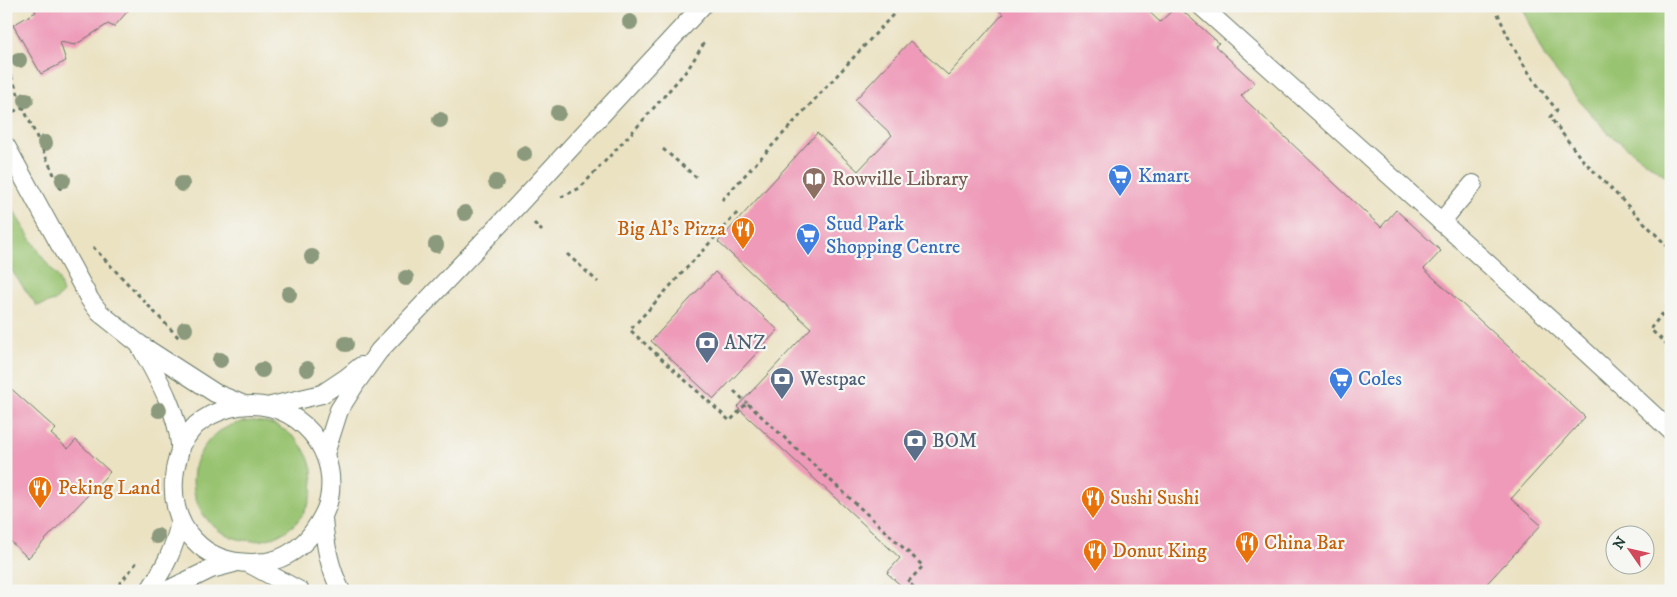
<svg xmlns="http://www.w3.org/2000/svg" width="1677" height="597" viewBox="0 0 1677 597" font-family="'IM FELL DW Pica',serif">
  <rect width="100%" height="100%" fill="#f6f6f2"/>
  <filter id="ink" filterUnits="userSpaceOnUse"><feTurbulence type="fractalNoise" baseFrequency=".02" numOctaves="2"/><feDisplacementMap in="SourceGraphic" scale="10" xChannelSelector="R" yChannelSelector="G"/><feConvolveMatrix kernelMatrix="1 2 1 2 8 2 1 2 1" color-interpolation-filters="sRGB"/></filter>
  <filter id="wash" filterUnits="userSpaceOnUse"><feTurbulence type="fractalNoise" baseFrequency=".0096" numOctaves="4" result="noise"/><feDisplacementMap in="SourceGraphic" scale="20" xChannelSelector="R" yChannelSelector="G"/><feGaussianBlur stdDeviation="1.12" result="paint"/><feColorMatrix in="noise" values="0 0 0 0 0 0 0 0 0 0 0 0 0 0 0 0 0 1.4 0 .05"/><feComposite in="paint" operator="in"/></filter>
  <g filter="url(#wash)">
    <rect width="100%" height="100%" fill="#ebe2c2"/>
    <!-- green -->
    <g fill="#98c370" stroke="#5c8052">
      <path d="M 1521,6 L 1671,6 L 1671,180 L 1609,134 L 1575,96 L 1545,58 Z"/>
      <path d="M 6,198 L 9,199 L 17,217 L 45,261 L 58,277 L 63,293 L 55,301 L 37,306 L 6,263 Z"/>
      <circle cx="253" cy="481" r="60"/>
    </g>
    <g id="blocks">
      <!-- building -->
      <g fill="#ee9ab8">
        <path d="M 33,6 L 132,6 L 114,27 L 108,24 L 75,45 L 60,42 L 66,61 L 41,74 L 13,25 L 36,12 Z"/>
        <path d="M 994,6 L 1143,6 L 1160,22 L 1177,6 L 1219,43 L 1215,46 L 1255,83 L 1241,96 L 1381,227 L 1396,210 L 1441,251 L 1424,269 L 1585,417 L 1511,499 L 1541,525 L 1480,591 L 907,591 L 887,573 L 900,558 L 737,407 L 811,328 L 718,242 L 817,133 L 858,171 L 892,135 L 855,100 L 910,41 L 948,75 L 1003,14 Z"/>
        <path d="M 715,272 L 778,330 L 714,399 L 651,341 Z"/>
        <path d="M 6,384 L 56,429 L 51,434 L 68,449 L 76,440 L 110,472 L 28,558 L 6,537 Z"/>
      </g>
    </g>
  </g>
  <g filter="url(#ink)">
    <use href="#blocks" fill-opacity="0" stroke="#676" stroke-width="1"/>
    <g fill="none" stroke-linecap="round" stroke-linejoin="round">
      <!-- lane casing -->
      <g stroke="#676" stroke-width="20">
        <g id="lane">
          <path d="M 1201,6 L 1565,333 L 1671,431"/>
          <path d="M 6,146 L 90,300 L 100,313 L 139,344 L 215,393 L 242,404"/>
          <path d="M 1441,222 L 1473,184"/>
          <path d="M 139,344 C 156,375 176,407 180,444 C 181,452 176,462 175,470 C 171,495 176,522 194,540 C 213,561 240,565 266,562 C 286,559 304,546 315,529 C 321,520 327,510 329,499 C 340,441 286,392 229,408 C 218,411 206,417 196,425 C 190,431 185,439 180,446"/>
          <path d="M 271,406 L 322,394 L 346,378 L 361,366"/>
          <path d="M 325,454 L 339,410 L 356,383 L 379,351 L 516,207 L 702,6"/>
          <path d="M 323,518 C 325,544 329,567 341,591"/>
          <path d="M 250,564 L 300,591"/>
          <path d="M 149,591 C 165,567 174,550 180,522"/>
          <path d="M 166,591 L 211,569 L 234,563"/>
        </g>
      </g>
      <!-- path -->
      <g stroke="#676" stroke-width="3" stroke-dasharray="4 4" stroke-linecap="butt">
        <path d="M 1495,6 C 1510,46 1530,78 1557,110 L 1550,117 L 1580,157 L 1669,248 L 1671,254"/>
        <path d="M 6,37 L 9,45 L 9,70 L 23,107 L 62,192"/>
        <path d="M 6,115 L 23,107"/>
        <path d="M 663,149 L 696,177"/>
        <path d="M 561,197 L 580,188 L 637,127 L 688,69 L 706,40"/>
        <path d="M 722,200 L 901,6"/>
        <path d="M 737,213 L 630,330 L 730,421 L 747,403 L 923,566 L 908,582 L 918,591"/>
        <path d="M 534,223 L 542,231"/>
        <path d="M 93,247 L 180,339"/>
        <path d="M 567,254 L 598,282"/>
        <path d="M 1671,289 L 1668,307 L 1671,309"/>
        <path d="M 1668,307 L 1650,329 L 1671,348"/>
        <path d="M 734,391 L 747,403"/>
        <path d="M 114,591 L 137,562"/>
      </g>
      <!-- lane -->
      <use href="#lane" stroke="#fff" stroke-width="18"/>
    </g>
    <!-- trees -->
    <g fill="#8b997c">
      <circle cx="630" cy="22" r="8"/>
      <circle cx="19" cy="60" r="8"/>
      <circle cx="26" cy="100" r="8"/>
      <circle cx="558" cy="113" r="8"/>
      <circle cx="440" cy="120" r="8"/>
      <circle cx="45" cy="143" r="8"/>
      <circle cx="524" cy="154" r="8"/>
      <circle cx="63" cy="180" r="8"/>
      <circle cx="496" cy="182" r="8"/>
      <circle cx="182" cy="184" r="8"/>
      <circle cx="465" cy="213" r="8"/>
      <circle cx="436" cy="245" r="8"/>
      <circle cx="312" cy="257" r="8"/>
      <circle cx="406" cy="278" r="8"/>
      <circle cx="289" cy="294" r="8"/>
      <circle cx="185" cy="329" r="8"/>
      <circle cx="346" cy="344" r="8"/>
      <circle cx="220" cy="360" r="8"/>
      <circle cx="307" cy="369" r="8"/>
      <circle cx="262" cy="370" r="8"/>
      <circle cx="159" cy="410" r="8"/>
      <circle cx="157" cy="536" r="8"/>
    </g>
  </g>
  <!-- icons -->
  <defs>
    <g id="supermarket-pin" transform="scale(1.25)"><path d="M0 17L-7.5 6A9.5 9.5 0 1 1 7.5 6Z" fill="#3f7fe0" stroke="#f6f6f2"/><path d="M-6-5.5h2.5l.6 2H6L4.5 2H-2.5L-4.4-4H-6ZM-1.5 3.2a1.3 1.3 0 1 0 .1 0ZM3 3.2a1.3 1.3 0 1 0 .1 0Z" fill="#fff"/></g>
    <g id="library-pin" transform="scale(1.25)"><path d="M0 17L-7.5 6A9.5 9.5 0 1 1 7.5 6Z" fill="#8d6e63" stroke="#f6f6f2"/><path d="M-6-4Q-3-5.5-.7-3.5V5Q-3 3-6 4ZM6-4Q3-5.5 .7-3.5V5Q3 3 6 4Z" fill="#fff"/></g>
    <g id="restaurant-pin" transform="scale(1.25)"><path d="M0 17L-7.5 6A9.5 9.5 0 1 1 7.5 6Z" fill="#e8710a" stroke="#f6f6f2"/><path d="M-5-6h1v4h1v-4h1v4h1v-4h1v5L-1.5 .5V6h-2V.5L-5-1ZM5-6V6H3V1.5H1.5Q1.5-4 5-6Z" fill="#fff"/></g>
    <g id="bank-pin" transform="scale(1.25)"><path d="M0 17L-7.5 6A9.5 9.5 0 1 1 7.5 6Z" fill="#5c6f8a" stroke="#f6f6f2"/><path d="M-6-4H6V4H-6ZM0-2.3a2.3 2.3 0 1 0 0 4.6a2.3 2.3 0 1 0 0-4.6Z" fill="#fff"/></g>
  </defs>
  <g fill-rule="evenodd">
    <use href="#supermarket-pin" x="1120" y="176"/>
    <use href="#library-pin" x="814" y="179"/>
    <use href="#restaurant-pin" x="743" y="229"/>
    <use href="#supermarket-pin" x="808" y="235"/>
    <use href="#bank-pin" x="707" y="343"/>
    <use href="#bank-pin" x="782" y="379"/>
    <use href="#supermarket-pin" x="1341" y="379"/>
    <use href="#bank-pin" x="915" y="441"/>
    <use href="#restaurant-pin" x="40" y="488"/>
    <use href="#restaurant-pin" x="1093" y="498"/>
    <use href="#restaurant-pin" x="1247" y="543"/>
    <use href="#restaurant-pin" x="1095" y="551"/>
  </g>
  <g text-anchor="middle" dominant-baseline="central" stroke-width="4.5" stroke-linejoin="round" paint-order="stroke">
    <!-- shop labels -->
    <g font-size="20" fill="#366cbe" stroke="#f6f6f2" text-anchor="start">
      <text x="1138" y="176">Kmart</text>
      <text x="826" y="224">Stud Park<tspan x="826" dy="23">Shopping Centre</tspan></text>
      <text x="1358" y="379">Coles</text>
    </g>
    <!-- education labels -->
    <g font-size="20" fill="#785e54" stroke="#f6f6f2" text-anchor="start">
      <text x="832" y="179">Rowville Library</text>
    </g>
    <!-- food labels -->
    <g font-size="20" fill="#c56008" stroke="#f6f6f2" text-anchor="start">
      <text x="726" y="229" text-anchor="end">Big Al's Pizza</text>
      <text x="58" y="488">Peking Land</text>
      <text x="1110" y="498">Sushi Sushi</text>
      <text x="1264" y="543">China Bar</text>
      <text x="1112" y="551">Donut King</text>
    </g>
    <!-- service labels -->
    <g font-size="20" fill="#4e5e75" stroke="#f6f6f2" text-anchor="start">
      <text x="724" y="343">ANZ</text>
      <text x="800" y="379">Westpac</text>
      <text x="932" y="441">BOM</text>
    </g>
  </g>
  <!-- margin -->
  <rect width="1677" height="597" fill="none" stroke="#f6f6f2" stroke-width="25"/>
  <!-- north arrow -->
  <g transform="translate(1630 550) rotate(304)"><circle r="24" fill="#f6f6f2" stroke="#a0aca6"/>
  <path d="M0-4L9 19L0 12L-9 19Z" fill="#d1495b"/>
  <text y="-8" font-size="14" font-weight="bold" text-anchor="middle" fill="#1f3d34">N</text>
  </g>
</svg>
